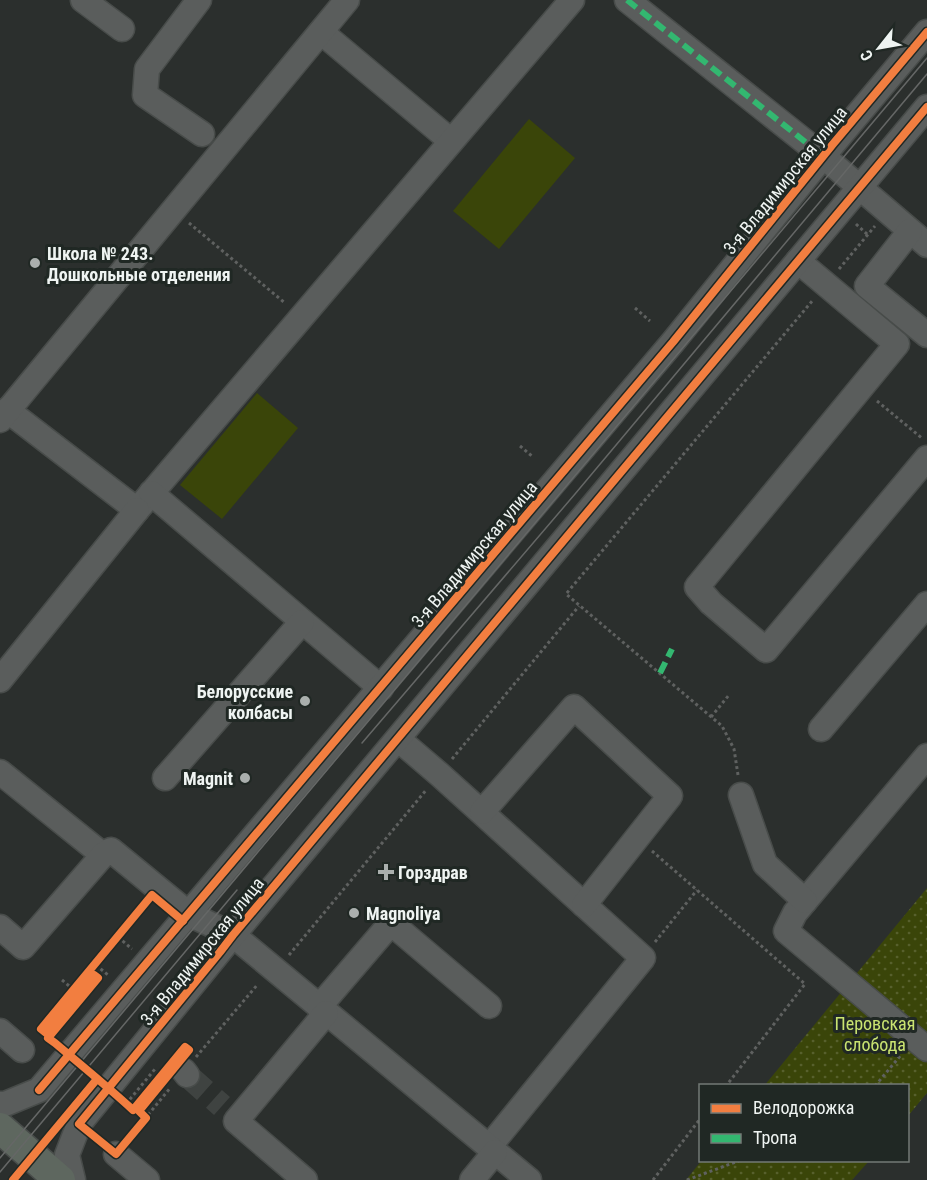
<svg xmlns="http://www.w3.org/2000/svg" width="927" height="1180" viewBox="0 0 927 1180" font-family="'Roboto Condensed',sans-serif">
  <defs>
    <pattern id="park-dots" width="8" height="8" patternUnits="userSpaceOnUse" patternTransform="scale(1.5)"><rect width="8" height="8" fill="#3a4509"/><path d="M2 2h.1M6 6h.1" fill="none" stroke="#57602d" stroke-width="1.8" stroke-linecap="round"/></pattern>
  </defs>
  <rect width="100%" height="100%" fill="#2b2f2d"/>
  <!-- green -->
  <g fill="#3a4509">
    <path d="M 529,119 L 575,158 L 499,249 L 453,211 Z"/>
    <path d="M 257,393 L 298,428 L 222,519 L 180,485 Z"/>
  </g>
  <!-- park -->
  <g fill="url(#park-dots)">
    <path d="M 927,888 L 927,1093 L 908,1116 L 908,1086 L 764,1086 Z"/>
    <path d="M 702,1160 L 869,1160 L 869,1161 L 852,1180 L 686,1180 Z"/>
  </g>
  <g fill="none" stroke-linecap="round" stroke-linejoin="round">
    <!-- minor-tunnel -->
    <path stroke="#3f4341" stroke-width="24" stroke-dasharray="24 12" stroke-linecap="butt" d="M 187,1075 L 222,1106"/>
    <!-- minor casing -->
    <g stroke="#484c4a" stroke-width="27">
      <g id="minor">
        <path d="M 83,0 L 122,29"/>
        <path d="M 199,0 L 147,69 L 145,95 L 202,134"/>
        <path d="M 627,0 L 823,156 L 927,245"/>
        <path d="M 321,32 L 451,141"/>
        <path d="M 910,231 L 867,286 L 927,335"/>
        <path d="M 798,261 L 897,344 L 697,587 L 711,603 L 766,650 L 927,458"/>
        <path d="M 7,410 L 137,510 L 572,0"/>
        <path d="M 0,420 L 347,0"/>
        <path d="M 151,493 L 381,688"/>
        <path d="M 0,680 L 137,510"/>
        <path d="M 821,729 L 927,604"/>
        <path d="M 398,739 L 439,774 L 643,958 L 489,1147"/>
        <path d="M 927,756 L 795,913 L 786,931 L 927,1049"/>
        <path d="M 0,772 L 103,855"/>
        <path d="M 165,778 L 302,622"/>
        <path d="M 741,795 L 765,864 L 805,901"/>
        <path d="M 482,812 L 574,707 L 670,796 L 584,905"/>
        <path d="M 0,927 L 23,947 L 103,855 L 111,850 L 189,914 L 233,935 L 529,1180"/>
        <path d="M 319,1007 L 391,923 L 489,1006"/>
        <path d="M 0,1031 L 22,1050"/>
        <path d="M 184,1071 L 187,1075"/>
        <path d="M 0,1104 L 5,1104 L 39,1090 L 673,342 L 833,144 L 927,32"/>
        <path d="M 116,1154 L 147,1180"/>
        <path d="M 73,1180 L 67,1155 L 79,1124 L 233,935 L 927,107"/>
        <path d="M 305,1180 L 236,1121 L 326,1013"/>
        <path d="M 472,1180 L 495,1152"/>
      </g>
    </g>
    <!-- major casing -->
    <g stroke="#484c4a" stroke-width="33">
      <path id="major" d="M 0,1128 L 60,1180"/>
    </g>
    <!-- path -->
    <g stroke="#5f6160" stroke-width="3" stroke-dasharray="3 3" stroke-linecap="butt">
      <path d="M 189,223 L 285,303"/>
      <path d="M 856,224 L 868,235"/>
      <path d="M 839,269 L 875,226"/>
      <path d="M 635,308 L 650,321"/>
      <path d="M 877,401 L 923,439"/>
      <path d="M 520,446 L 533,457"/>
      <path d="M 711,717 L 729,695"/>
      <path d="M 452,759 L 579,606"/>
      <path d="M 738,775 L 734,749 L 722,726 L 566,594 L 813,300"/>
      <path d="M 652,851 L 805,984 L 726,1086"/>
      <path d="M 118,937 L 132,949"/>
      <path d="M 655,942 L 697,890"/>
      <path d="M 289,955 L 427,789"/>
      <path d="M 96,965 L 108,975"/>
      <path d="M 62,980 L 74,990"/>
      <path d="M 41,1029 L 46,1033 L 94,975 L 98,978 L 48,1038"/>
      <path d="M 196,1057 L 258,984"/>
      <path d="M 875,1086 L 901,1055"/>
      <path d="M 126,1104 L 155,1069"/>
      <path d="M 133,1110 L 163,1073"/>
      <path d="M 146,1118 L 139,1111 L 166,1078"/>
      <path d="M 129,1138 L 171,1087"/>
      <path d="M 653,1180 L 700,1119"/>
      <path d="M 687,1180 L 741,1160"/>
    </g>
    <!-- minor -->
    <use href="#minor" stroke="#5a5d5c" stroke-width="24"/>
    <!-- major -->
    <use href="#major" stroke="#5e675f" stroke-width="30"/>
    <!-- tram -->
    <g stroke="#656766" stroke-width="1.5">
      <path d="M 362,743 L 575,494 L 927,74"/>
      <path d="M 0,1158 L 927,58"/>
      <path d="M 0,1172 L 237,890"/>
    </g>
    <!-- quiet -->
    <g stroke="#33b770" stroke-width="6" stroke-dasharray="12 6" stroke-linecap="butt">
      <path d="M 627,0 L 823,156"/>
      <path d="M 660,673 L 672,649"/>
    </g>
    <!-- cycleway casing -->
    <g stroke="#202824" stroke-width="11">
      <g id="cycleway">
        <path d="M 183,921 L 152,895 L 41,1029 L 46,1033 L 94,975 L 98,978 L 48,1038 L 55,1043 C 81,1065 108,1087 133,1110 L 185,1047 L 189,1050 L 139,1111 L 146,1118 L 116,1154 L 79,1124 L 220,952 L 233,935 L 927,107"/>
        <path d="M 39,1090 L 673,342 L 833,144 L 927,32"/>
        <path d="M 13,1180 L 97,1079"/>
      </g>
    </g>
    <!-- cycleway -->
    <use href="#cycleway" stroke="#f27e40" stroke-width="8"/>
  </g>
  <!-- markers -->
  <g fill="#aaafad" stroke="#202824" stroke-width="2">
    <circle cx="35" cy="263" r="6"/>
    <circle cx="305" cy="701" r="6"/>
    <circle cx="245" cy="778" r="6"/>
    <path d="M383 863h6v6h6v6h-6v6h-6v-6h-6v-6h6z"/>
    <circle cx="354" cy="913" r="6"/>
  </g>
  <g text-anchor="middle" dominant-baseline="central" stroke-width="6" stroke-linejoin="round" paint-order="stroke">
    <!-- street labels -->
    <g font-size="18" fill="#eff4f2" stroke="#202824">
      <text transform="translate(785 180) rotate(-51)">3-я Владимирская улица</text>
      <text transform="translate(474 554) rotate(-50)">3-я Владимирская улица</text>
      <text transform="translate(202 951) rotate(-51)">3-я Владимирская улица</text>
    </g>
    <!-- poi labels -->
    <g font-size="18" font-weight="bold" fill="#eff4f2" stroke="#202824" text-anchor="start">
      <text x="47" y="253">Школа № 243.<tspan x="47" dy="21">Дошкольные отделения</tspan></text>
      <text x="293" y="691" text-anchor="end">Белорусские<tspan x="293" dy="21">колбасы</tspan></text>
      <text x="233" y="778" text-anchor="end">Magnit</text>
      <text x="398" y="872">Горздрав</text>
      <text x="366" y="913">Magnoliya</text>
    </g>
    <!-- park labels -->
    <g font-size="18" fill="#cae471" stroke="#202824">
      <text x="875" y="1023">Перовская<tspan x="875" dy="21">слобода</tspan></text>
    </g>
  </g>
  <!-- legend -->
  <rect x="699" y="1084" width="210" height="78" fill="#202824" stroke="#737a76" stroke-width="1.5"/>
  <rect x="711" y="1104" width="30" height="9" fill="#f27e40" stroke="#737a76" stroke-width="1.5"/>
  <text x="753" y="1114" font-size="18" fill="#eff4f2">Велодорожка</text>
  <rect x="711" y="1134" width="30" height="9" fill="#33b770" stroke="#737a76" stroke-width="1.5"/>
  <text x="753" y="1144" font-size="18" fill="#eff4f2">Тропа</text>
  <!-- north arrow -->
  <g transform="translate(879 48) rotate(239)" stroke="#202824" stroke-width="4.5" paint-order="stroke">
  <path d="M0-4.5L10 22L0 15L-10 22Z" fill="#eff4f2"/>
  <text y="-9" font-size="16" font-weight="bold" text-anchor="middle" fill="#eff4f2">С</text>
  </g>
</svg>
